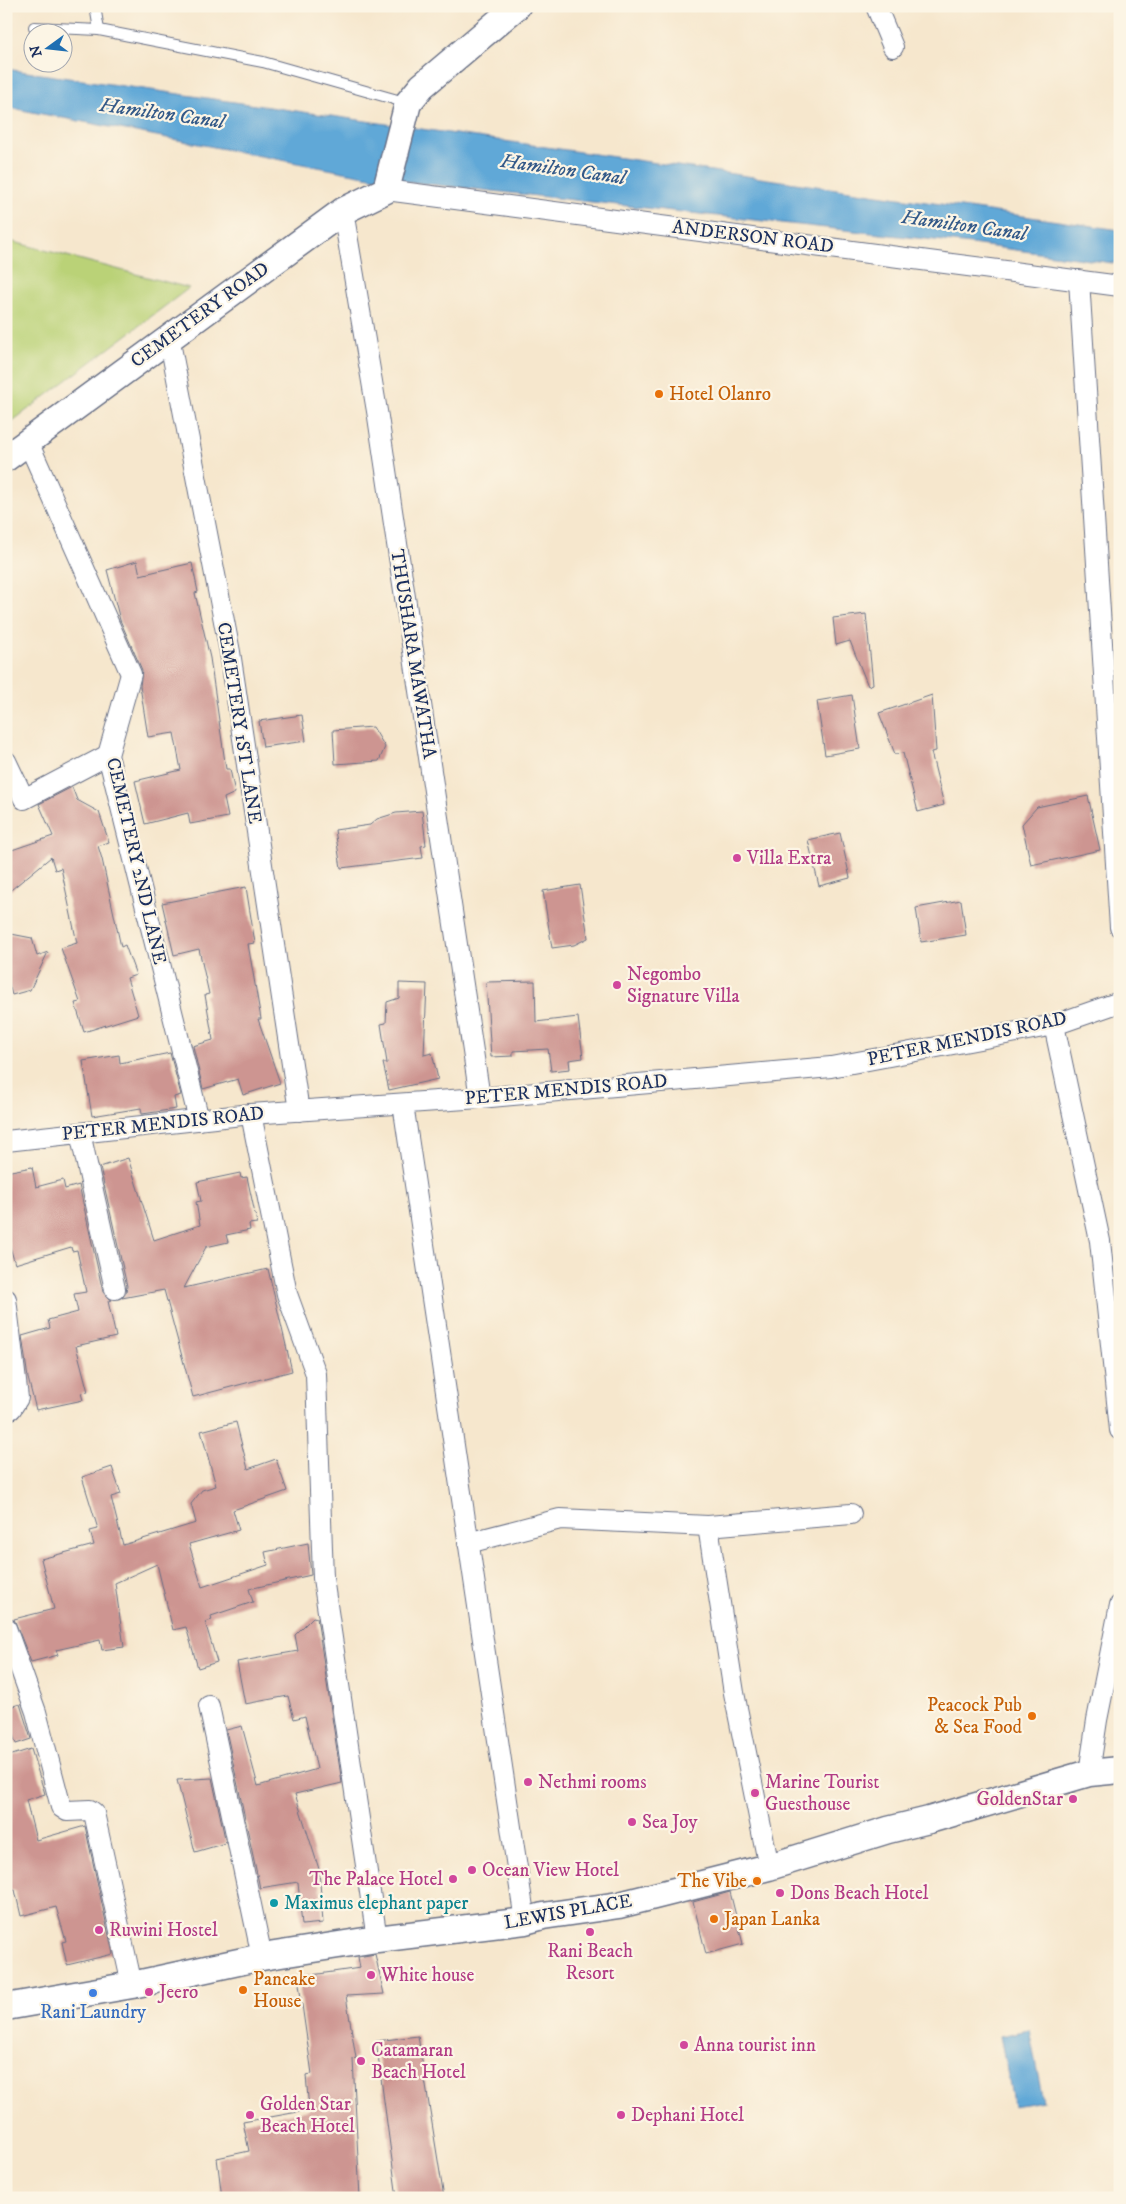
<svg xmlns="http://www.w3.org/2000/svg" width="1126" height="2204" viewBox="0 0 1126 2204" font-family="'IM FELL DW Pica',serif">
  <rect width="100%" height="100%" fill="#fcf5e5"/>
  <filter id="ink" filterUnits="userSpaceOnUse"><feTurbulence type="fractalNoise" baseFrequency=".02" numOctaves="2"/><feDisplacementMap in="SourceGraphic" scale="10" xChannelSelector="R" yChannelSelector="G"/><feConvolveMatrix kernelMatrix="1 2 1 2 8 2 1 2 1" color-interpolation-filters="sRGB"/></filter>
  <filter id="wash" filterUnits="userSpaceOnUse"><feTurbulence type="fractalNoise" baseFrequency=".0096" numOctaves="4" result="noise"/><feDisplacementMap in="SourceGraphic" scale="20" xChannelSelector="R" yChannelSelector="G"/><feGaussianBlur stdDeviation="1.12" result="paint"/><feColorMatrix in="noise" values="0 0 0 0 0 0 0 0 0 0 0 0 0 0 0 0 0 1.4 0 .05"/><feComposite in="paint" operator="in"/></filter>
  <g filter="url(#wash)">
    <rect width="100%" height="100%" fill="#f6e7cd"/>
    <!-- green -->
    <path fill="#bad277" stroke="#6a806a" d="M 6,240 L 189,288 L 6,426 Z"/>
    <!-- water -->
    <g fill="#60a8d7" stroke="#3e6c9a">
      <path d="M 6,69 L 1120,230 L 1120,264 L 971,244 L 375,178 L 6,107 Z"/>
      <path d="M 1029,2030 L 1043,2101 L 1014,2106 L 1000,2036 Z"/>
    </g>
    <g id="blocks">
      <!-- building -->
      <g fill="#cd9591">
        <path d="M 137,561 L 140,575 L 192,563 L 198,592 L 195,593 L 210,658 L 226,769 L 230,769 L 235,793 L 224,798 L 228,817 L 190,824 L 188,813 L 145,824 L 135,781 L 181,770 L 174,733 L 148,737 L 140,686 L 142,670 L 120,620 L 107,570 Z"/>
        <path d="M 866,614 L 873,684 L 868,686 L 850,641 L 836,645 L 833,618 Z"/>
        <path d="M 852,695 L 860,749 L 825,755 L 817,701 Z"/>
        <path d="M 932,695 L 936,751 L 931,752 L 944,805 L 918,812 L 903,753 L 895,754 L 879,713 Z"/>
        <path d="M 302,715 L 306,741 L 263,747 L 259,721 Z"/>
        <path d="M 373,727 L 385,747 L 379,761 L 335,764 L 333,730 Z"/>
        <path d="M 72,787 L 77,800 L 99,812 L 109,842 L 98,846 L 102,859 L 121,947 L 125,945 L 136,975 L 127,978 L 138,1015 L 84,1032 L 75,1003 L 80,1002 L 61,948 L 77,943 L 61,868 L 55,870 L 51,857 L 6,894 L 6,852 L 53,836 L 39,804 Z"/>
        <path d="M 1088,796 L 1100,850 L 1031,865 L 1022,824 L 1037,807 Z"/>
        <path d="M 422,811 L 426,845 L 421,846 L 423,858 L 341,868 L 335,830 L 370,825 L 377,819 L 396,813 Z"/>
        <path d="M 840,833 L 850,878 L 819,886 L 808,840 Z"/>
        <path d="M 580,885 L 588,938 L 574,945 L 552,948 L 543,891 Z"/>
        <path d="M 246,887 L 255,943 L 248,944 L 261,1019 L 258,1019 L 280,1083 L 243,1095 L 238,1079 L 203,1089 L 193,1046 L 213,1040 L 205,995 L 209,994 L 199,949 L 174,955 L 162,903 Z"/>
        <path d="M 961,900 L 966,935 L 921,942 L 916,908 Z"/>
        <path d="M 6,933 L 32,938 L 37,956 L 48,952 L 30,990 L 12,995 L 6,974 Z"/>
        <path d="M 535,981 L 536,1022 L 578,1017 L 583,1058 L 569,1060 L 570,1069 L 551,1071 L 548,1049 L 513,1051 L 513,1056 L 491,1057 L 486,982 Z"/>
        <path d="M 399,983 L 427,984 L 424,1055 L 432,1053 L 438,1079 L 389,1090 L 383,1063 L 387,1063 L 381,1024 L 386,1023 L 387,1002 L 399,998 Z"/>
        <path d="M 170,1053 L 181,1095 L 174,1097 L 176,1109 L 142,1114 L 141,1108 L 92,1116 L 83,1061 L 119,1055 L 120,1063 Z"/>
        <path d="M 128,1158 L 154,1240 L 200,1225 L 196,1202 L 201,1201 L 197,1182 L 240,1173 L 241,1178 L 247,1177 L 257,1223 L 249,1224 L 250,1230 L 226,1235 L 228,1242 L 206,1247 L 184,1288 L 268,1269 L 292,1371 L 193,1397 L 164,1290 L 122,1298 L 126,1293 L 127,1286 L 100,1167 Z"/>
        <path d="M 32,1167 L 36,1187 L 63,1180 L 65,1189 L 79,1185 L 103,1292 L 107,1297 L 112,1300 L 108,1301 L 116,1337 L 76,1346 L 88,1392 L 81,1393 L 83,1400 L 36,1410 L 28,1378 L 22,1336 L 50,1328 L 48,1320 L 78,1312 L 74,1294 L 86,1292 L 77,1250 L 72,1251 L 71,1247 L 15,1264 L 6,1233 L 6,1172 Z"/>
        <path d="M 236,1422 L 248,1469 L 276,1459 L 287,1491 L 233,1510 L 239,1530 L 189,1544 L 202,1587 L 268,1565 L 265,1552 L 308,1543 L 311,1575 L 249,1589 L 253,1602 L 211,1616 L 212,1620 L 205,1622 L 217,1662 L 198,1668 L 186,1627 L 173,1630 L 157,1564 L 115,1583 L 124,1647 L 102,1650 L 100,1640 L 56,1650 L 58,1655 L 31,1662 L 14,1619 L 54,1609 L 41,1559 L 94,1545 L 90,1531 L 98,1529 L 82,1477 L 112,1467 L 121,1494 L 111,1497 L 123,1545 L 196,1523 L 191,1504 L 202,1490 L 216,1486 L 201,1431 Z"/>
        <path d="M 313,1617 L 317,1618 L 342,1783 L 295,1794 L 319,1869 L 323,1923 L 302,1925 L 298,1882 L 260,1888 L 226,1730 L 242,1726 L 258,1786 L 317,1769 L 305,1716 L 294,1719 L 288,1696 L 245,1704 L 237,1662 L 298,1651 L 295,1635 Z"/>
        <path d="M 20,1704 L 31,1739 L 16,1744 L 6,1715 L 6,1708 Z"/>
        <path d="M 31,1749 L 45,1794 L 26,1800 L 36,1840 L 85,1826 L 113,1954 L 67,1965 L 62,1942 L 66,1941 L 56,1907 L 21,1916 L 15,1890 L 6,1892 L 6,1757 Z"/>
        <path d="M 212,1778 L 226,1843 L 195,1852 L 177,1780 Z"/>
        <path d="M 730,1892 L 743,1944 L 706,1954 L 693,1902 Z"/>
        <path d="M 375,1954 L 384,1994 L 346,1996 L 356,2058 L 353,2059 L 360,2198 L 222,2198 L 217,2158 L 249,2151 L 243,2122 L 309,2110 L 306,2075 L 312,2074 L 298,1977 L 360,1968 L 358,1957 Z"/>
        <path d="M 418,2036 L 444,2198 L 397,2198 L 376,2041 Z"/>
      </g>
    </g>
  </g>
  <g filter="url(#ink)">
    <use href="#blocks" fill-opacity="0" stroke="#686f85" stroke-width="1"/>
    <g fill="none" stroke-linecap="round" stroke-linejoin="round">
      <!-- service casing -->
      <g stroke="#686f85" stroke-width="12">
        <g id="service">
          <path d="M 95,6 L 99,30"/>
          <path d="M 34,27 L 99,30 L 263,62 L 408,103"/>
        </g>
      </g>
      <!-- minor casing -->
      <g stroke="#686f85" stroke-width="22">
        <g id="minor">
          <path d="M 876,6 L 893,47"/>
          <path d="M 386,190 L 1120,286"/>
          <path d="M 343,211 L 378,417 L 480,1098"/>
          <path d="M 1079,280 L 1120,927"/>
          <path d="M 169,337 L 230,652 L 299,1111"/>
          <path d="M 28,442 L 131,674 L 108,755 L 199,1120"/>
          <path d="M 6,761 L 24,799 L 108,755"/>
          <path d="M 1054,1025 L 1100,1241 L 1120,1430"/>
          <path d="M 403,1104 L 525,1921"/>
          <path d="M 251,1114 L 287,1294 L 316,1374 L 323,1578 L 377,1939"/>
          <path d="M 80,1133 L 115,1289"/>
          <path d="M 6,1141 L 251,1114 L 480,1098 L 831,1067 L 1054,1025 L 1120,1002"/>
          <path d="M 6,1299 L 18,1398 L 11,1409 L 6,1410"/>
          <path d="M 708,1526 L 734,1693 L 769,1867"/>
          <path d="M 468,1543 L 560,1519 L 708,1526 L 851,1514"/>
          <path d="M 6,1628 L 36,1712 L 61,1807 L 67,1811 L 90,1810 L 94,1813 L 132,1985"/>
          <path d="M 209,1706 L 262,1957"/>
          <path d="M 1089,1773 L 1097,1720 L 1120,1605"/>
        </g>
      </g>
      <!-- tertiary casing -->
      <g stroke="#686f85" stroke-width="29">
        <g id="tertiary">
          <path d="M 6,458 L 343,211 L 386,190 L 408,103 L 422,86 L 517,6"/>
          <path d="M 6,2007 L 132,1985 L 262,1957 L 377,1939 L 525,1921 L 543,1916 L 619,1905 L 769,1867 L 888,1830 L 929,1820 L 1089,1773 L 1120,1770"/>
        </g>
      </g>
      <!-- service -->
      <use href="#service" stroke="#fff" stroke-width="10"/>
      <!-- minor -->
      <use href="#minor" stroke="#fff" stroke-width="20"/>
      <!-- tertiary -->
      <use href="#tertiary" stroke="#fff" stroke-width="26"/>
    </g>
  </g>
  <!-- markers -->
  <g fill="#e8710a" stroke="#fcf5e5" stroke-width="2">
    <circle cx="659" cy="394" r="5"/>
    <circle cx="1032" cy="1716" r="5"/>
    <circle cx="757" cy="1881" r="5"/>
    <circle cx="714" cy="1919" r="5"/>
    <circle cx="243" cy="1990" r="5"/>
  </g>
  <g fill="#d1479c" stroke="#fcf5e5" stroke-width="2">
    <circle cx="737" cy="858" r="5"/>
    <circle cx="617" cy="985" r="5"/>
    <circle cx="528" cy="1782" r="5"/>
    <circle cx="755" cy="1793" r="5"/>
    <circle cx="1073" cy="1799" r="5"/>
    <circle cx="632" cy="1822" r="5"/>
    <circle cx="472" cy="1870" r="5"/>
    <circle cx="453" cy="1879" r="5"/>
    <circle cx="780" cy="1893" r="5"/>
    <circle cx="99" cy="1930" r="5"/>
    <circle cx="590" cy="1932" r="5"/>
    <circle cx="371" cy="1975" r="5"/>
    <circle cx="149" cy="1992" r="5"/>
    <circle cx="684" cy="2045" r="5"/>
    <circle cx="361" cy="2061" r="5"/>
    <circle cx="250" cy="2115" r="5"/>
    <circle cx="621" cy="2115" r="5"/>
  </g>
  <circle fill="#0f9aa8" stroke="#fcf5e5" stroke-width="2" cx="274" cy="1903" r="5"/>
  <circle fill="#3f7fe0" stroke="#fcf5e5" stroke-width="2" cx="93" cy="1993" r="5"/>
  <g text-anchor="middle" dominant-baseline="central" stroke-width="4.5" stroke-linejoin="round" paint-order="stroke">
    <!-- street labels -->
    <g font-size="19" fill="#1b2f5e" stroke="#fcf5e5">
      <text transform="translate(753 237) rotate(7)">ANDERSON ROAD</text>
      <text transform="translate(200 315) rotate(-36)">CEMETERY ROAD</text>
      <text transform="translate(413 654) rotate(81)">THUSHARA MAWATHA</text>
      <text transform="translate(239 723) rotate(81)">CEMETERY 1ST LANE</text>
      <text transform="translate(136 861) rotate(77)">CEMETERY 2ND LANE</text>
      <text transform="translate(967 1039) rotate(-12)">PETER MENDIS ROAD</text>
      <text transform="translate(566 1090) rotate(-5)">PETER MENDIS ROAD</text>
      <text transform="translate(163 1124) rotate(-6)">PETER MENDIS ROAD</text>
      <text transform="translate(568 1912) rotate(-10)">LEWIS PLACE</text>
    </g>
    <!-- food labels -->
    <g font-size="19" fill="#c56008" stroke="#fcf5e5" text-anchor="start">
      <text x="669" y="394">Hotel Olanro</text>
      <text x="1022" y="1705" text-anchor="end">Peacock Pub<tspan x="1022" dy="22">&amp; Sea Food</tspan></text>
      <text x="747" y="1881" text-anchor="end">The Vibe</text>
      <text x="724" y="1919">Japan Lanka</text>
      <text x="253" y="1979">Pancake<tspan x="253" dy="22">House</tspan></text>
    </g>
    <!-- hotel labels -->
    <g font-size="19" fill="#b23c85" stroke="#fcf5e5" text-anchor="start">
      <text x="747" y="858">Villa Extra</text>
      <text x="627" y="974">Negombo<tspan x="627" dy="22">Signature Villa</tspan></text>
      <text x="538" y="1782">Nethmi rooms</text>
      <text x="765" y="1782">Marine Tourist<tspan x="765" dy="22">Guesthouse</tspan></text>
      <text x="1063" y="1799" text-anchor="end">GoldenStar</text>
      <text x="642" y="1822">Sea Joy</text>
      <text x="482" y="1870">Ocean View Hotel</text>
      <text x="443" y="1879" text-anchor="end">The Palace Hotel</text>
      <text x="790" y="1893">Dons Beach Hotel</text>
      <text x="109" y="1930">Ruwini Hostel</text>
      <text x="590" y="1951" text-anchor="middle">Rani Beach<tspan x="590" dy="22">Resort</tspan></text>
      <text x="381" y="1975">White house</text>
      <text x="159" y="1992">Jeero</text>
      <text x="694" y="2045">Anna tourist inn</text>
      <text x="371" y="2050">Catamaran<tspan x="371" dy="22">Beach Hotel</tspan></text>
      <text x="260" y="2104">Golden Star<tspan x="260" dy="22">Beach Hotel</tspan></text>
      <text x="631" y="2115">Dephani Hotel</text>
    </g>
    <!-- culture labels -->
    <g font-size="19" fill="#0d838f" stroke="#fcf5e5" text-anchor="start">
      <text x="284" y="1903">Maximus elephant paper</text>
    </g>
    <!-- shop labels -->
    <g font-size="19" fill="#366cbe" stroke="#fcf5e5">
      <text x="93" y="2012">Rani Laundry</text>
    </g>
    <!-- water labels -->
    <g font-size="20" font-style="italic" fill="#335988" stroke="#fcf5e5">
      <text transform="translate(162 114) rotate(8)">Hamilton Canal</text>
      <text transform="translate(563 170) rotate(8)">Hamilton Canal</text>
      <text transform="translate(964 226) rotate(8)">Hamilton Canal</text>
    </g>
  </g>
  <!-- margin -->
  <rect width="1126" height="2204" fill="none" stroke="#fcf5e5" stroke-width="25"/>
  <!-- north arrow -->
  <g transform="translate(48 48) rotate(255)"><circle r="24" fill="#fcf5e5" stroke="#a2a6af"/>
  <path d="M0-4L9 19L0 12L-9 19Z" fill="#1f6fb2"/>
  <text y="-8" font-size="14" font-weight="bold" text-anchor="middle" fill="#1b2f5e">N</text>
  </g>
</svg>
